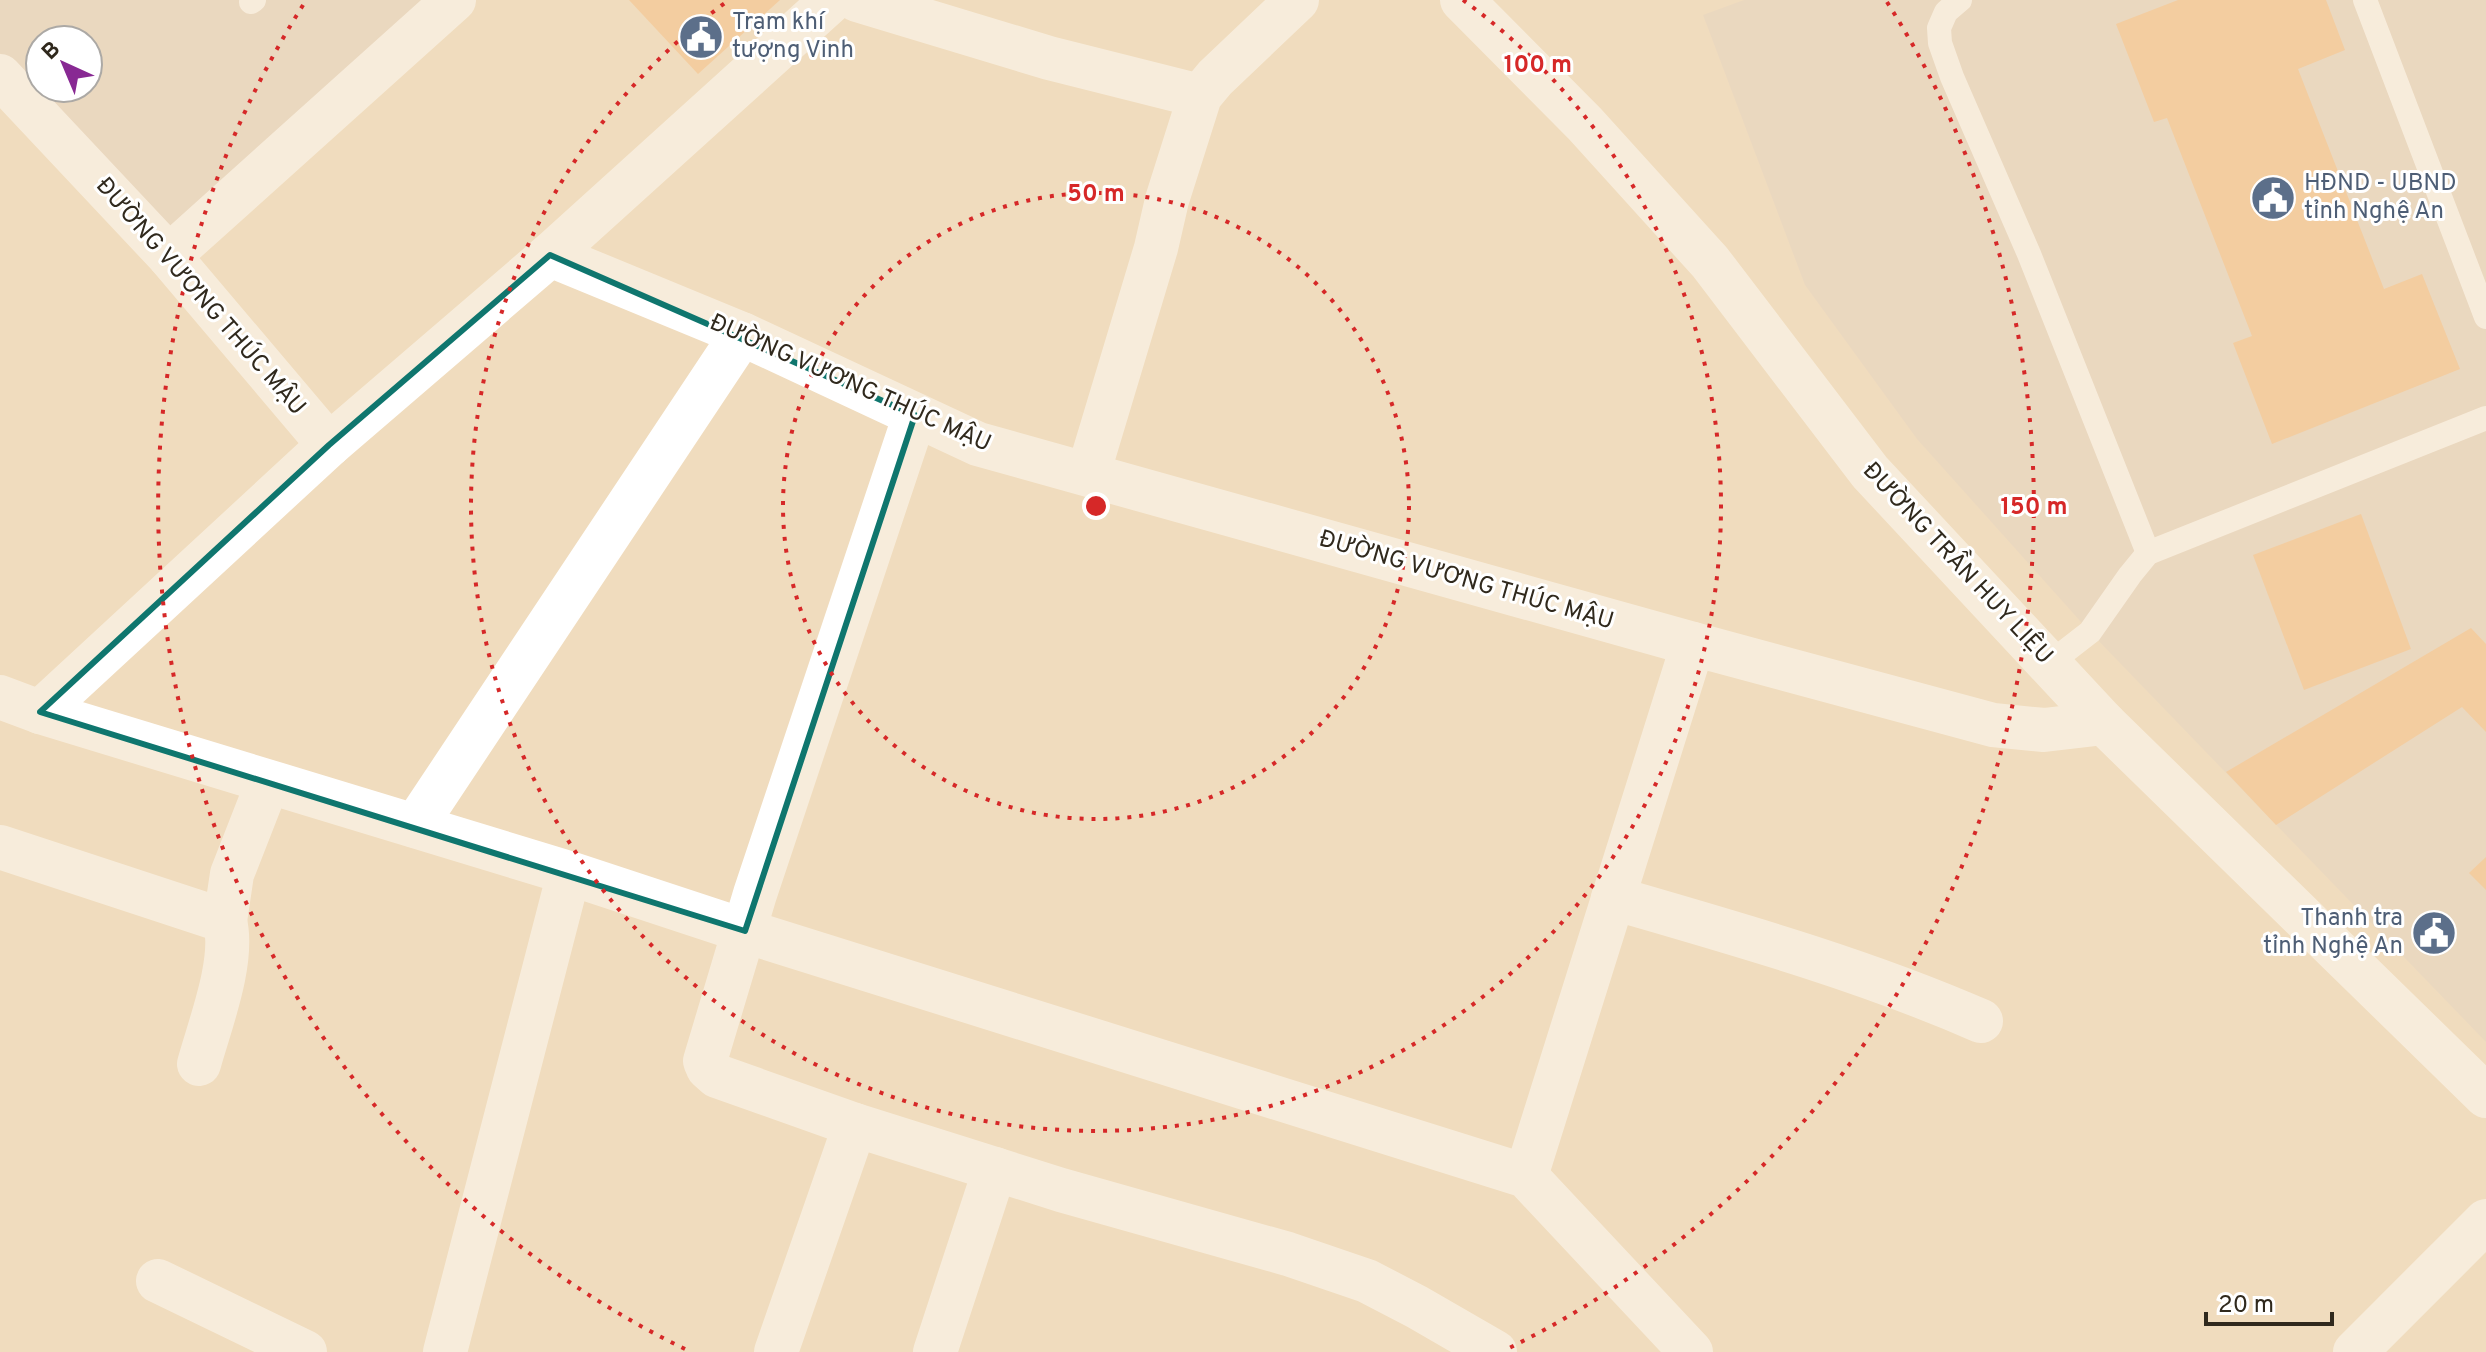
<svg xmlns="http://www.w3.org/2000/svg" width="2486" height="1352" viewBox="0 0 2486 1352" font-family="Overpass,sans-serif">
  <rect width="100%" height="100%" fill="#f0dcbe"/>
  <!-- commercial -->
  <g fill="#e3d2c1" fill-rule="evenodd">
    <path d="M 0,0 L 441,0 L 171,239 L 0,53 ZM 40,40 L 88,40 L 88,88 L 40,88 Z"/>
    <path d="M 1744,0 L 2486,0 L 2486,1042 L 2090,632 L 1917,439 L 1805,285 L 1703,15 Z"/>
  </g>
  <!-- building -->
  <g fill="#f6ba7c">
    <path d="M 629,0 L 780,0 L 698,74 Z"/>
    <path d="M 2178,0 L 2326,0 L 2345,50 L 2298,69 L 2384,289 L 2422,274 L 2460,369 L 2272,444 L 2233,343 L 2252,336 L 2167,118 L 2154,122 L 2116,24 Z"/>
    <path d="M 2361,514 L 2411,649 L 2304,690 L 2253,555 Z"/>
    <path d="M 2471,628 L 2486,644 L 2486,732 L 2462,707 L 2276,825 L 2226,772 Z"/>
    <path d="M 2486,857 L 2486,890 L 2469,873 Z"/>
  </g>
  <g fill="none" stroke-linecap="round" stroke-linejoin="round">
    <!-- lane -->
    <g stroke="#fff" stroke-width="24">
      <path d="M 1960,0 L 1946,12 L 1939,28 L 1940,43 L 1952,77 L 2029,254 L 2148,553"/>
      <path d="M 2365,0 L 2486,317"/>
      <path d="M 251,2 L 254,0"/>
      <path d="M 2050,663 L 2090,632 L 2130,575 L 2148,553 L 2486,418"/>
    </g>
    <!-- street -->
    <g stroke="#fff" stroke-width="44">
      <path d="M 857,0 L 1049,58 L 1200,96"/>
      <path d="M 0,76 L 169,256 L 329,445 L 550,255 L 742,334 L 978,444 L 1693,644 L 1993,725 L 2044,730 L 2104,723"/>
      <path d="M 550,255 L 832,0"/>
      <path d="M 169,256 L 454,0"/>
      <path d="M 915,415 L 755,894 L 705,1061 L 708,1068 L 717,1076 L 855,1125 L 1061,1190 L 1288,1254 L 1367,1281 L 1417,1307 L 1495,1352"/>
      <path d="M 1088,474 L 1156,248 L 1167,200 L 1200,96 L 1215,78 L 1297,0"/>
      <path d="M 0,697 L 40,712 L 569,873 L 745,931 L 1526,1176 L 1691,1352"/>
      <path d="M 40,712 L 329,445"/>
      <path d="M 415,826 L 742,334"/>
      <path d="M 0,847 L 225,921 L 232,874 L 268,782"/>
      <path d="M 1613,898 C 1737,934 1862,969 1981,1021"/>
      <path d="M 199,1064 C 210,1024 235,961 225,921"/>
      <path d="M 1526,1176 L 1693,644"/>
      <path d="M 158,1281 L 305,1352"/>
      <path d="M 445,1352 L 569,873"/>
      <path d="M 776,1352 L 855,1125"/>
      <path d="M 935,1352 L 995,1169"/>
    </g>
    <!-- secondary -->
    <g stroke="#fff" stroke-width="44">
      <path d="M 1462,0 L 1585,124 L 1710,262 L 1870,472 L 2104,723 L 2486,1096"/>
      <path d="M 2355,1352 L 2486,1221"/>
    </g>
  </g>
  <!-- marked area -->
  <path d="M0 0H2486V1352H0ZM 550,255 L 915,415 L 745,931 L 40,712 L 329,445 Z" fill="#f0dcbe" fill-opacity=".55" fill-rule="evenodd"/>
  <path fill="none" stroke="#0f766e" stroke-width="6" stroke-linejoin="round" d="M 550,255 L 915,415 L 745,931 L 40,712 L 329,445 Z"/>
  <!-- distance rings -->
  <g fill="none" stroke="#d62828" stroke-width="4" stroke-dasharray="4 8">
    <circle cx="1096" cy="506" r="313"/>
    <path d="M1463 0A625 625 0 1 1 729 0"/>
    <path d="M685 1349A938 938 0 0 1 305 2M1887 2A938 938 0 0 1 1507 1349"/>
  </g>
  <!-- icons -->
  <defs>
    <g id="civic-disc" transform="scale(2.3)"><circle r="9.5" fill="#5c6f8a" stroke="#fff"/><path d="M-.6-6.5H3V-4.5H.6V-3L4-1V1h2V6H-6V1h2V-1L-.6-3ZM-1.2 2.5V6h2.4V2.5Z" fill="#fff"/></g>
  </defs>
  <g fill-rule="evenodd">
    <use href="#civic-disc" x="701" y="37"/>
    <use href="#civic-disc" x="2273" y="198"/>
    <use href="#civic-disc" x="2434" y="933"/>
  </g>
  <g text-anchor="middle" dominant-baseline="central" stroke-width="6" stroke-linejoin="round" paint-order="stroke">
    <!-- service labels -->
    <g font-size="24" fill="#4e5e75" stroke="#fff" text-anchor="start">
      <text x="732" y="23">Trạm khí<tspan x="732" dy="28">tượng Vinh</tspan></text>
      <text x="2304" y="184">HĐND - UBND<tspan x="2304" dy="28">tỉnh Nghệ An</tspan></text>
      <text x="2403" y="919" text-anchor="end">Thanh tra<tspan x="2403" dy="28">tỉnh Nghệ An</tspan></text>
    </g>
    <!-- street labels -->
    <g font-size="24" fill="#30291d" stroke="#fff">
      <text transform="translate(200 297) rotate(49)">ĐƯỜNG VƯƠNG THÚC MẬU</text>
      <text transform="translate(850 384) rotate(24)">ĐƯỜNG VƯƠNG THÚC MẬU</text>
      <text transform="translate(1957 564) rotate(47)">ĐƯỜNG TRẦN HUY LIỆU</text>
      <text transform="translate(1466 581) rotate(16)">ĐƯỜNG VƯƠNG THÚC MẬU</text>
    </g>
  </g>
  <circle cx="1096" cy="506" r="12" fill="#d62828" stroke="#fff" stroke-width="4"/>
  <g font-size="24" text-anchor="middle" font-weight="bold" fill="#d62828" stroke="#fff" stroke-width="6" stroke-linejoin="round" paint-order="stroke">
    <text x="1538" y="72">100 m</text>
    <text x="1096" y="201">50 m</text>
    <text x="2034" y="514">150 m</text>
  </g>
  <!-- north arrow -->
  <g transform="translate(64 64) rotate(316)"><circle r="38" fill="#ffffff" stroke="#aca9a5" stroke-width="2"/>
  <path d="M0-6L14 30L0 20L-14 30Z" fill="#882993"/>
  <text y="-12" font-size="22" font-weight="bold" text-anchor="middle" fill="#30291d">B</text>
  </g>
  <!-- scale -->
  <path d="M2206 1312v12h126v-12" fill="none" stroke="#30291d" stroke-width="4"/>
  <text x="2218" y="1312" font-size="24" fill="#30291d" stroke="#ffffff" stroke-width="6" paint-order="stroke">20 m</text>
</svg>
